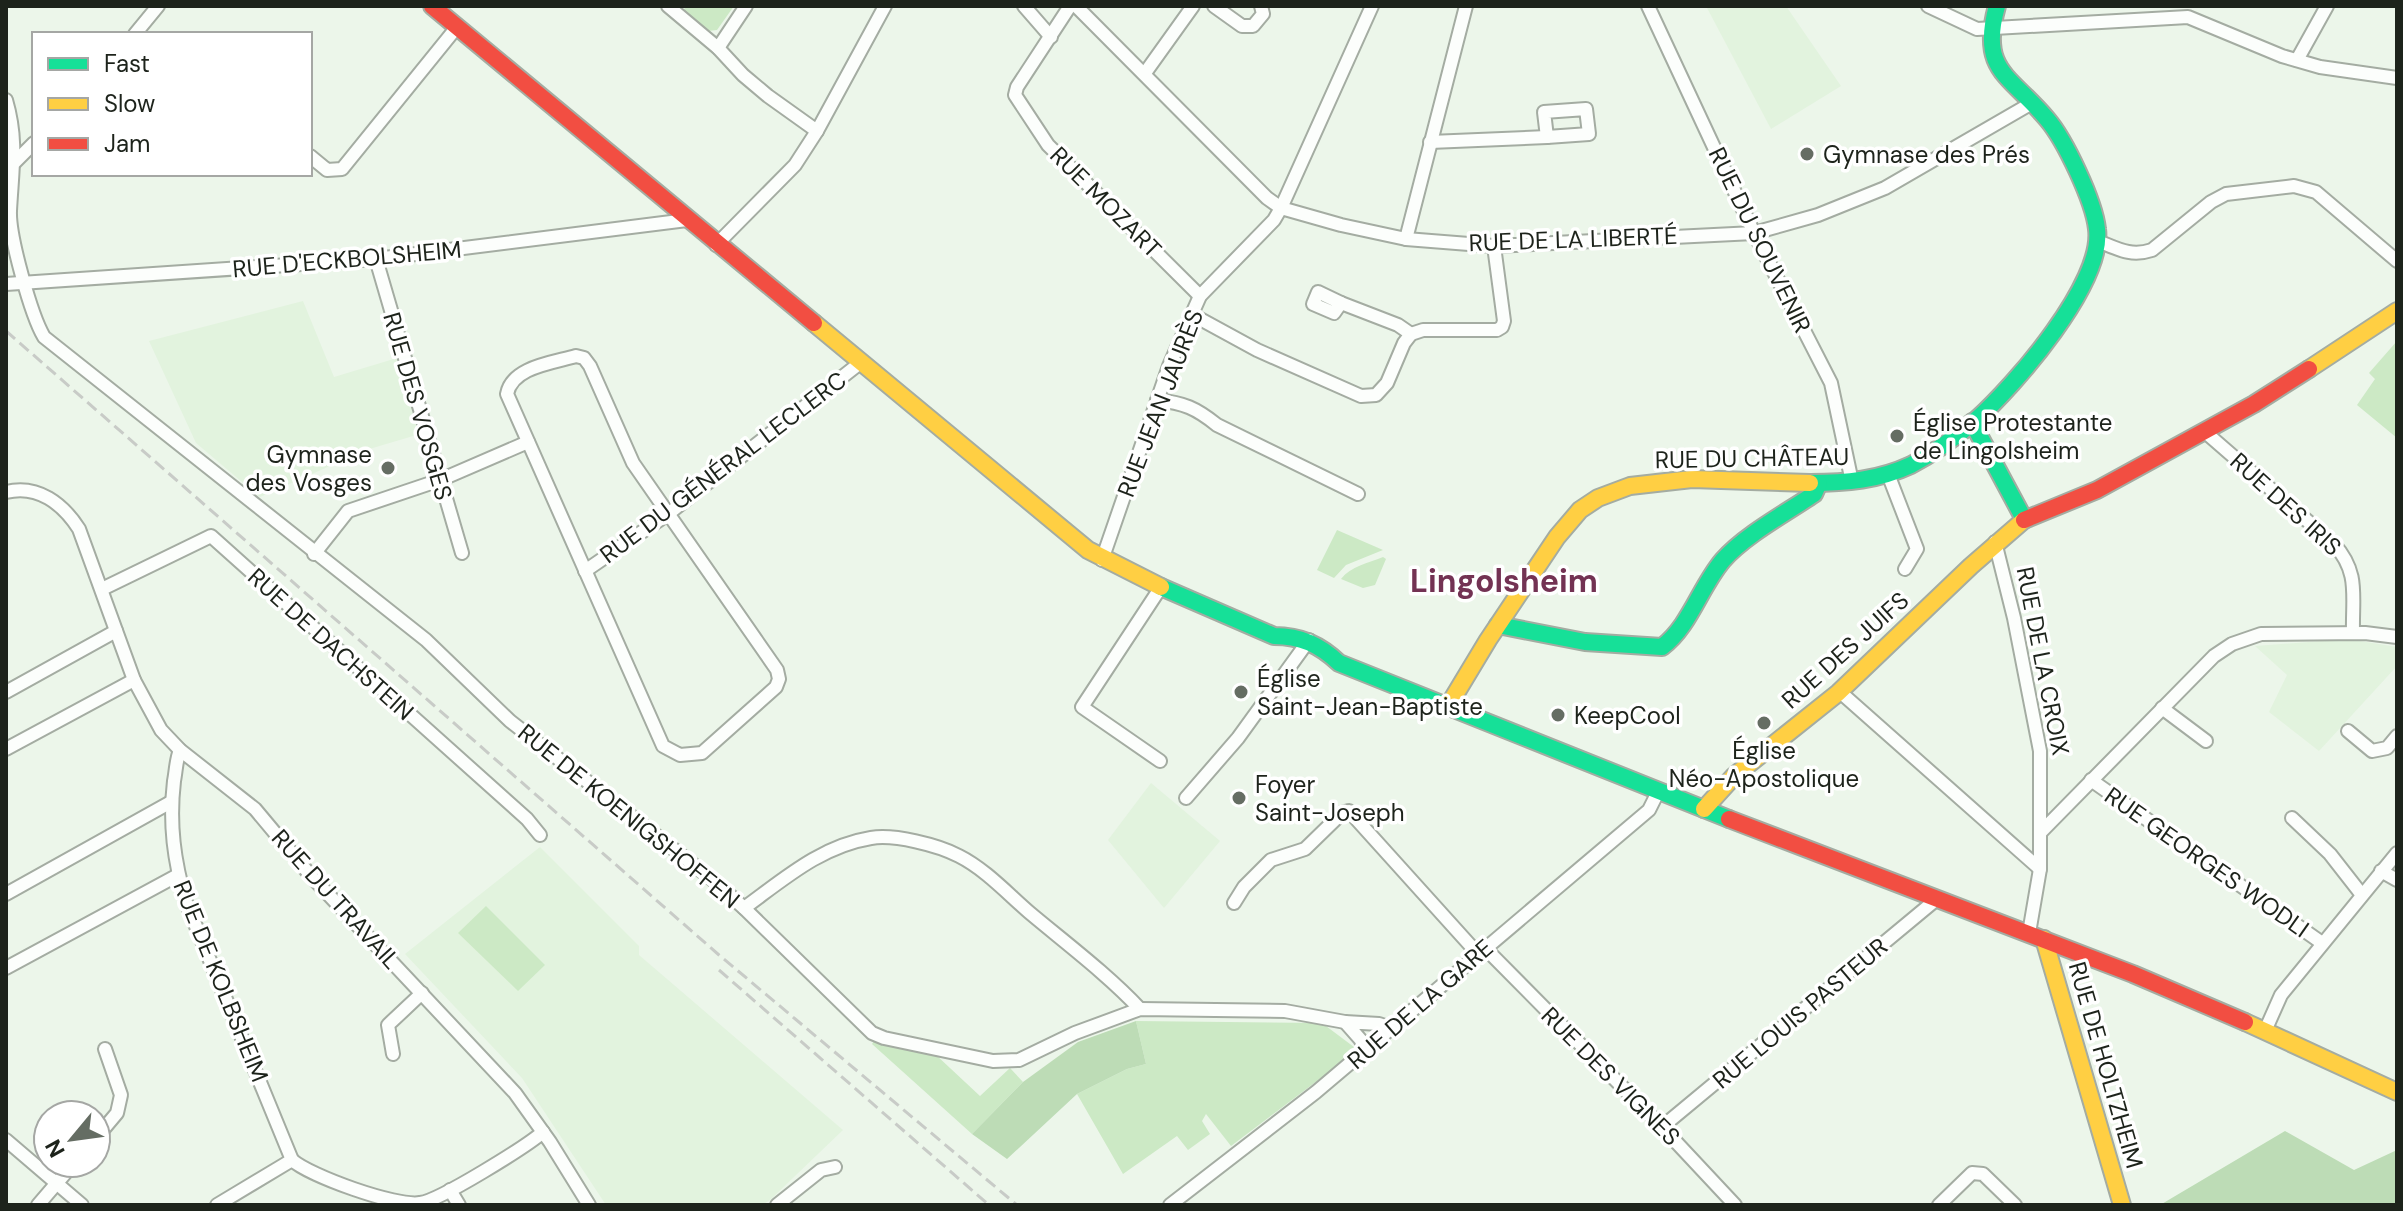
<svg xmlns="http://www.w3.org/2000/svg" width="2403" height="1211" viewBox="0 0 2403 1211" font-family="'DM Sans',sans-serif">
  <rect width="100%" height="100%" fill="#ecf6ea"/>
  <!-- built -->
  <g fill="#e2f3de">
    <path d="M 1706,6 L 1786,6 L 1841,86 L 1771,129 Z"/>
    <path d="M 303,301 L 334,377 L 397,358 L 420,434 L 366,450 L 260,497 L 196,443 L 149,341 Z"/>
    <path d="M 2348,639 L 2397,647 L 2397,666 L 2319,751 L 2269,712 L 2287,675 L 2255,646 Z"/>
    <path d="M 1151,783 L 1220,841 L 1164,908 L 1108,840 Z"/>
    <path d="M 540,847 L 639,946 L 639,955 L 843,1130 L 770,1200 L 762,1205 L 606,1205 L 522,1078 L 405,954 Z"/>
  </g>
  <!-- green -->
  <g fill="#cce9c5">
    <path d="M 684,6 L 734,6 L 717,30 L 708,31 L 685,11 Z"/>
    <path d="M 2397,341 L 2397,438 L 2357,405 L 2375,379 L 2369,373 Z"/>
    <path d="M 1337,530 L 1383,550 L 1346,565 L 1334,578 L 1317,570 Z"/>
    <path d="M 1383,557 L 1386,559 L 1375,585 L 1363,588 L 1341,579 C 1351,566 1368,563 1383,557 Z"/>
    <path d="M 486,906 L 545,965 L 518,991 L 458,933 Z"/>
    <path d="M 1136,1021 L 1322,1023 L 1358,1050 L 1231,1146 L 1206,1114 L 1202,1121 L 1210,1134 L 1188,1150 L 1177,1136 L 1123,1174 L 1077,1094 L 1127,1069 L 1146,1064 Z"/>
    <path d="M 874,1041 L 935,1054 L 980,1096 L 1010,1068 L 1023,1082 L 972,1134 L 872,1044 Z"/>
  </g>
  <!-- forest -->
  <g fill="#bddcb6">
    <path d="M 1136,1021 L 1146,1064 L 1127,1069 L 1077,1094 L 1007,1159 L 972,1134 L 1023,1082 L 1078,1042 Z"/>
    <path d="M 2285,1131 L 2354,1170 L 2397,1150 L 2397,1205 L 2160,1205 Z"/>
  </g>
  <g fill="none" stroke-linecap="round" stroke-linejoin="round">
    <!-- street casing -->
    <g stroke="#a4aca2" stroke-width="16">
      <g id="street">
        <path d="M 668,6 L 718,48 L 743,75 L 768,96 L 817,131"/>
        <path d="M 1024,6 L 1051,37"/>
        <path d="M 1070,6 L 1017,87 L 1015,95 L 1048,145 L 1200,296"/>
        <path d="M 1076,6 L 1267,198 L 1281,208 L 1341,225 L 1406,239 L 1494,246 L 1754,233 L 1818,215 L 1885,188 L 2032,103"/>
        <path d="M 1214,6 L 1242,26 L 1253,26 L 1263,14 L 1261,6"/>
        <path d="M 1648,6 L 1754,233 L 1831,383 L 1852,482"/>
        <path d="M 1928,6 L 1977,29 L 2188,17 L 2282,56 L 2320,67 L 2397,78"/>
        <path d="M 135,34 L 158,6"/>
        <path d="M 718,48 L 746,6"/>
        <path d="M 2297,60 L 2327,6"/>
        <path d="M 1145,73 L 1193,6"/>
        <path d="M 6,100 C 18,141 12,170 10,211 C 9,236 31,315 44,337 L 426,640 L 510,721 L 713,880 L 744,908 L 872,1033 L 884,1038 L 993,1061 L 1019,1060 L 1075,1033 L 1140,1009 L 1285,1011 L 1345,1022"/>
        <path d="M 1586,109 L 1589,134 L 1547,137 L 1544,112 Z"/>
        <path d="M 1430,142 L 1547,137"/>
        <path d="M 310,156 L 327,170 L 342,169 L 457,27"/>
        <path d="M 15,162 L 34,143"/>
        <path d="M 1406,239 L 1466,6"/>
        <path d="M 2098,241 C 2118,249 2131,257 2152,250 L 2211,202 L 2226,194 L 2294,186 L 2316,192 L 2397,261"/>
        <path d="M 716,245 L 795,165 L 817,131 L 885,6"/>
        <path d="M 376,259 L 462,553"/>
        <path d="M 6,284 L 376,259 L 687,220"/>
        <path d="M 1318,292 L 1341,303 L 1334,313 L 1313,304 Z"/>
        <path d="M 1341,303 L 1398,325 L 1411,334"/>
        <path d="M 1191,314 L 1257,350 L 1361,396 L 1376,395 L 1387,383 L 1404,343 L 1411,334 L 1423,330 L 1497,330 L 1502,327 L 1504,321 L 1494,246"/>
        <path d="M 576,356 L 584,358 L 590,366 L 633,463 L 777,670 L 779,679 L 776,687 L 702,753 L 680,755 L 663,746 L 507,394 C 512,367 552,363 576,356 Z"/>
        <path d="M 1157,400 C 1184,403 1196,408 1217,425 L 1358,494"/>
        <path d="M 2204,431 L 2334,544 C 2360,573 2352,596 2353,633"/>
        <path d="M 1888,474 L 1917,549 L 1905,569"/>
        <path d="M 6,492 C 38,484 63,504 79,529 L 134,680 L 161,730 L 180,750 L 255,809 L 311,876 L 515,1093 L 550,1142 L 589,1205"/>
        <path d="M 1995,542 L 2014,618 L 2040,751 L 2040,869 L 2029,933"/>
        <path d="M 314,554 L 348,511 L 440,480 L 528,442"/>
        <path d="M 1102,560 L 1169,366 L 1200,296 L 1274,220 L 1281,208 L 1372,6"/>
        <path d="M 585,571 L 668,514 L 860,363"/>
        <path d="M 102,589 L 211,536 L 527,819 L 540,835"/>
        <path d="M 1839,691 L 2040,869"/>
        <path d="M 6,692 L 116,631"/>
        <path d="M 2162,708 L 2206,741"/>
        <path d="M 2348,731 L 2372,751 L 2387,748 L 2397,736"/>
        <path d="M 6,749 L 134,680"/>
        <path d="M 180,750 C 176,760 176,771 174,781 C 169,824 174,861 186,902 L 292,1160"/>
        <path d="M 1160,761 L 1082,707 L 1161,587"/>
        <path d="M 2091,780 L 2322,943"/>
        <path d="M 1186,798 L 1238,738 L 1309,640"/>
        <path d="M 2292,818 L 2330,854 L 2362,895"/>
        <path d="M 2040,833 L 2214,656 L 2232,644 L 2261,634 L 2365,633 L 2397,637"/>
        <path d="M 2381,871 L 2397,880"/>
        <path d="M 6,894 L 171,802"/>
        <path d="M 1234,903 L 1244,887 L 1271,860 L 1305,849 L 1342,813 L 1349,811 L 1478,954"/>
        <path d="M 744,908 C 784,879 821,846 871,838 C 894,834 938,845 959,856 C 985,869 1008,894 1030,913 C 1067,944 1107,974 1140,1009"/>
        <path d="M 1485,948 L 1662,1127 L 1735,1205"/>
        <path d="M 6,968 L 178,875"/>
        <path d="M 2265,1031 L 2281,995 L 2397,853"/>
        <path d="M 1366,1050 L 1360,1039 L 1345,1022 L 1379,1024 L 1391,1028"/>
        <path d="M 393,1054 L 388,1025 L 422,993"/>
        <path d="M 1662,1127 L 1938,898"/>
        <path d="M 96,1138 L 117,1113 L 121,1095 L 105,1049"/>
        <path d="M 6,1140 L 82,1205"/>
        <path d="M 450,1190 L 459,1205"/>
        <path d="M 38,1205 L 74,1163"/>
        <path d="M 217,1205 L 292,1160 C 310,1176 396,1207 420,1203 C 439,1201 527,1146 543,1132"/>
        <path d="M 777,1205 L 821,1170 L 835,1167"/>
        <path d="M 1170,1205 L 1316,1092 L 1649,810 L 1658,792"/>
        <path d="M 1939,1205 L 1972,1173 L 1983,1174 L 2015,1205"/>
      </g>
    </g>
    <!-- fast casing -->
    <g stroke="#a4aca2" stroke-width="20">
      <g id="fast">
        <path d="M 1972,422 L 2024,519"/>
        <path d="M 1810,483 C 1846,483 1879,480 1911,465 C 1934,453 1956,437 1976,420 C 2015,385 2104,283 2097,229 C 2094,201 2065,140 2047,119 C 2010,75 1979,71 1997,6"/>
        <path d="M 1161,587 L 1274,636 C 1301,636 1320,645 1339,663 L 1729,819"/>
        <path d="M 1498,625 L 1585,642 L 1662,647 C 1690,626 1700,587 1723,560 C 1745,535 1786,513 1814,494 L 1819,483"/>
      </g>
    </g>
    <!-- slow casing -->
    <g stroke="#a4aca2" stroke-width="20">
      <g id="slow">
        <path d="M 814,323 L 1088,550 L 1161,587"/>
        <path d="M 2309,369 L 2397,311"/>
        <path d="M 1447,708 L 1488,640 L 1557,537 L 1580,510 L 1598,498 L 1630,486 L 1692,479 L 1810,483"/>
        <path d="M 1704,809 L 1734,776 L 1838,693 L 1971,566 L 2024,520"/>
        <path d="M 2044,939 L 2122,1205"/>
        <path d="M 2245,1022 L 2397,1092"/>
      </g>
    </g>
    <!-- jam casing -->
    <g stroke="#a4aca2" stroke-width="20">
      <g id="jam">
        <path d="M 432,6 L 814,323"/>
        <path d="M 2024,520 L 2097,490 L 2254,404 L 2309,369"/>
        <path d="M 1729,819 L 2133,974 L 2245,1022"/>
      </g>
    </g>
    <!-- street -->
    <use href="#street" stroke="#fcfefc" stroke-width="12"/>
    <!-- fast -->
    <use href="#fast" stroke="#16e098" stroke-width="16"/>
    <!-- slow -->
    <use href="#slow" stroke="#ffcf43" stroke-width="16"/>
    <!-- jam -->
    <use href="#jam" stroke="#f24e42" stroke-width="16"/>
    <!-- rail -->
    <g stroke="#c8cbc7" stroke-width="3" stroke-dasharray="12 6" stroke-linecap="butt">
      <path d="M 6,331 L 719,955 L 1017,1205"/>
      <path d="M 719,970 L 989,1205"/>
    </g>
  </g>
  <!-- markers -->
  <g fill="#656d63" stroke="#fff" stroke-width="3">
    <circle cx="1807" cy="154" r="8"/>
    <circle cx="1897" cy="436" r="8"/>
    <circle cx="388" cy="468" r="8"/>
    <circle cx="1241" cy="692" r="8"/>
    <circle cx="1558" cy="715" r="8"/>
    <circle cx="1764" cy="723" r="8"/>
    <circle cx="1239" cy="798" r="8"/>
  </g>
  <g text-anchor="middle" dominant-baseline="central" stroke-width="7" stroke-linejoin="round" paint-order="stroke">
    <!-- poi labels -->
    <g font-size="24" fill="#1d231b" stroke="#fff" text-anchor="start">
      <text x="1823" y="154">Gymnase des Prés</text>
      <text x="1913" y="422">Église Protestante<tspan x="1913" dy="28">de Lingolsheim</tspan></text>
      <text x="372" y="454" text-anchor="end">Gymnase<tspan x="372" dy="28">des Vosges</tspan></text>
      <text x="1257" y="678">Église<tspan x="1257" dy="28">Saint-Jean-Baptiste</tspan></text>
      <text x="1574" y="715">KeepCool</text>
      <text x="1764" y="750" text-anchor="middle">Église<tspan x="1764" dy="28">Néo-Apostolique</tspan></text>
      <text x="1255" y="784">Foyer<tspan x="1255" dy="28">Saint-Joseph</tspan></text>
    </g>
    <!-- street labels -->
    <g font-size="24" fill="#1d231b" stroke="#fff">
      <text transform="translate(1106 202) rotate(45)">RUE MOZART</text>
      <text transform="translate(1573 239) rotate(-2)">RUE DE LA LIBERTÉ</text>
      <text transform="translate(1760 240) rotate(64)">RUE DU SOUVENIR</text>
      <text transform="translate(347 259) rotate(-5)">RUE D'ECKBOLSHEIM</text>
      <text transform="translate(1160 403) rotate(-69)">RUE JEAN JAURÈS</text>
      <text transform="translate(418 406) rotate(74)">RUE DES VOSGES</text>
      <text transform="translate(1752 458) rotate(-1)">RUE DU CHÂTEAU</text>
      <text transform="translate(723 467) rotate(-37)">RUE DU GÉNÉRAL LECLERC</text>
      <text transform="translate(2286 504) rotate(42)">RUE DES IRIS</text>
      <text transform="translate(331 644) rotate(42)">RUE DE DACHSTEIN</text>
      <text transform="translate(1845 650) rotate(-42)">RUE DES JUIFS</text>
      <text transform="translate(2043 661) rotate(79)">RUE DE LA CROIX</text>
      <text transform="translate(629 816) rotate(39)">RUE DE KOENIGSHOFFEN</text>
      <text transform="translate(2207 862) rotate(35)">RUE GEORGES WODLI</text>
      <text transform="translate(336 899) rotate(48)">RUE DU TRAVAIL</text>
      <text transform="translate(221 981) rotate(68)">RUE DE KOLBSHEIM</text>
      <text transform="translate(1420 1004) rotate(-41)">RUE DE LA GARE</text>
      <text transform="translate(1800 1013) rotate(-40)">RUE LOUIS PASTEUR</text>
      <text transform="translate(2106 1065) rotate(74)">RUE DE HOLTZHEIM</text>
      <text transform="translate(1611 1076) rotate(45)">RUE DES VIGNES</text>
    </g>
    <!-- district labels -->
    <g font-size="32" font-weight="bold" fill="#733253" stroke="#fff">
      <text x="1504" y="581">Lingolsheim</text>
    </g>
  </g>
  <!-- border -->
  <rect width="2403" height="1211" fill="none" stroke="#1d231b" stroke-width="16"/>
  <!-- legend -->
  <rect x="32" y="32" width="280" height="144" fill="#ffffff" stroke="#a5a7a4" stroke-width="2"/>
  <rect x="48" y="58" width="40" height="12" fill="#16e098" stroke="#a5a7a4" stroke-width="2"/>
  <text x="104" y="72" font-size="24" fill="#1d231b">Fast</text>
  <rect x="48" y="98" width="40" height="12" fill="#ffcf43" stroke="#a5a7a4" stroke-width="2"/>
  <text x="104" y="112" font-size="24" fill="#1d231b">Slow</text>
  <rect x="48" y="138" width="40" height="12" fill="#f24e42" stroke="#a5a7a4" stroke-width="2"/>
  <text x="104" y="152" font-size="24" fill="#1d231b">Jam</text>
  <!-- north arrow -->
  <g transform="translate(72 1139) rotate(241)"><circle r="38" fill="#ffffff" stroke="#a5a7a4" stroke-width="2"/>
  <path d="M0-6L14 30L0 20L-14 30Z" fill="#656d63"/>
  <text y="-12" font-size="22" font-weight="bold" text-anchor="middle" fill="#1d231b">N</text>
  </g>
</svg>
